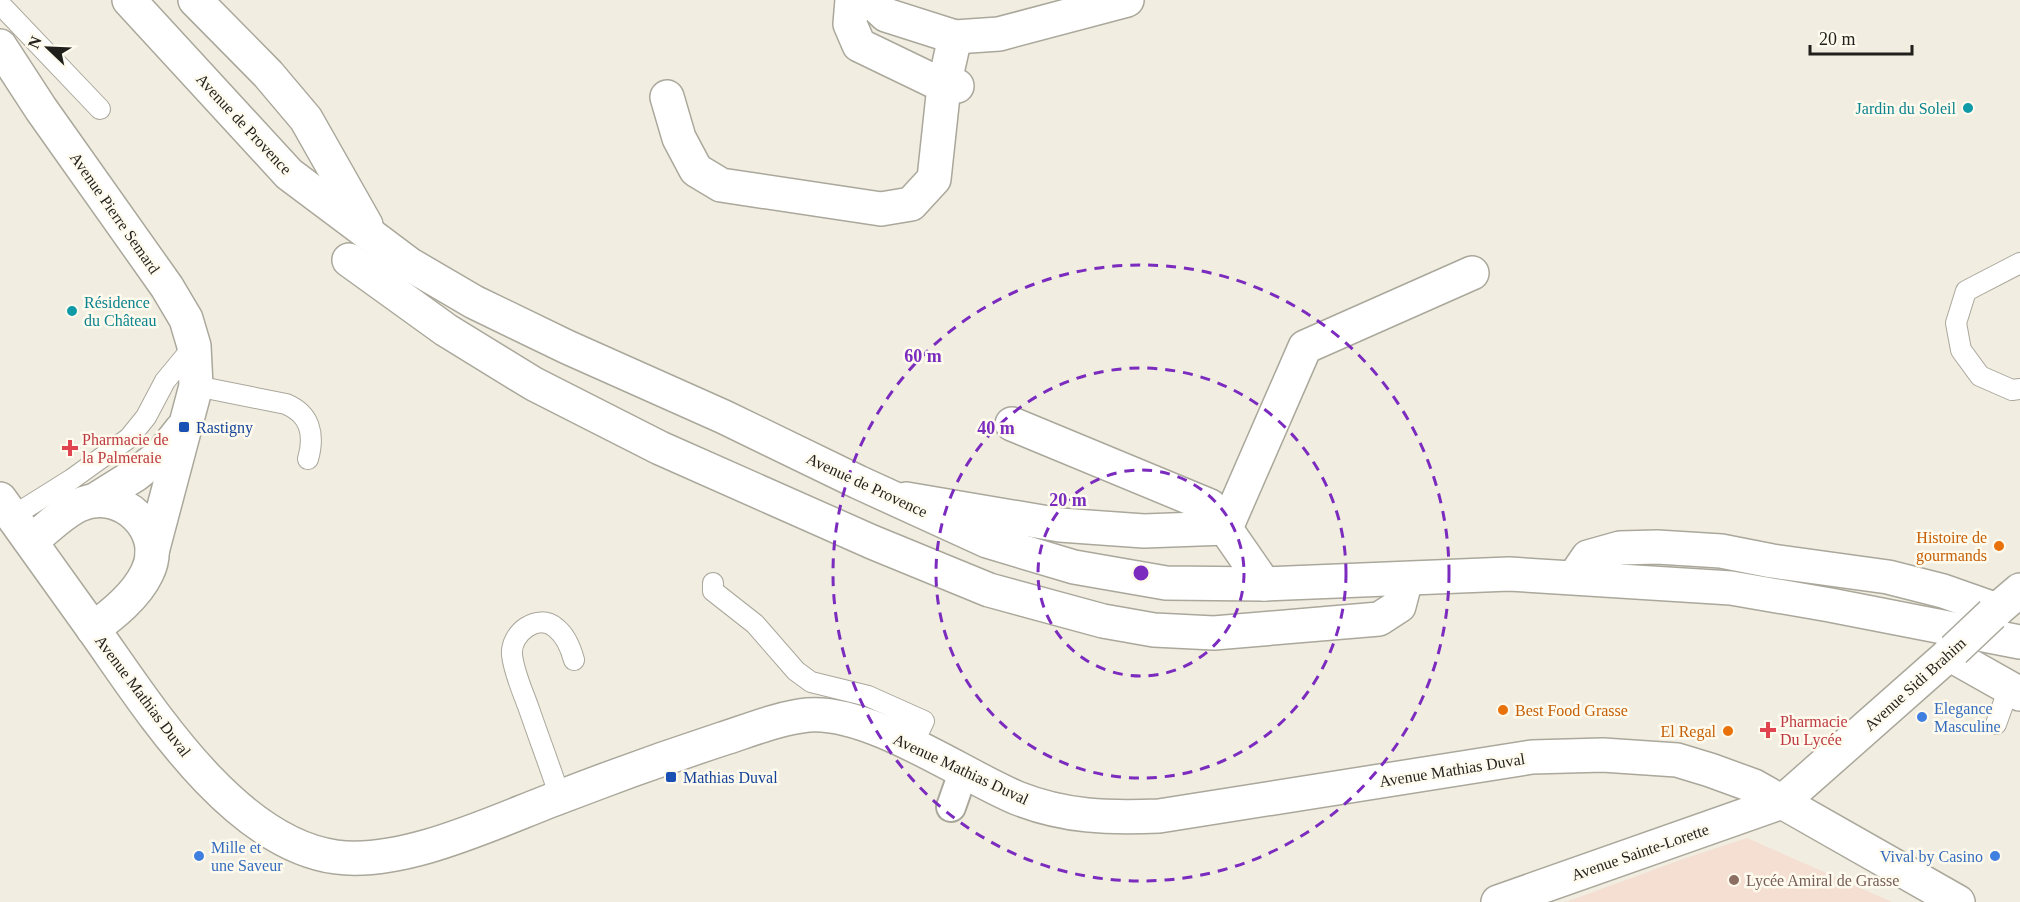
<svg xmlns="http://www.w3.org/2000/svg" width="2020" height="902" viewBox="0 0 2020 902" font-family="Georgia,serif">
  <rect width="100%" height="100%" fill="#f1ede1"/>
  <!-- education -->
  <path fill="#f5ded2" d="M 1747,838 L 1892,902 L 1566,902 L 1683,859 Z"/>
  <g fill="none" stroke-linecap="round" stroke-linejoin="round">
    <!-- service casing -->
    <g stroke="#aaa79b" stroke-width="22">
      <g id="service">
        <path d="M 0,4 L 100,109"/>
        <path d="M 2020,263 L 1966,291 L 1956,323 L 1961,350 L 1980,376 L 2012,390 L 2020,389"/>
        <path d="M 196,386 L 286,404 C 310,414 315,434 308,459"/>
        <path d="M 13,516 L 72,479 L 129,438 L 146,417 L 165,381 L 194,346"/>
        <path d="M 713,583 L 713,591 L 755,624 L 796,671 L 811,682 L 868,696 L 924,721 L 912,746"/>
        <path d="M 1996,724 L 2009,688"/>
        <path d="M 560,797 C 550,767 539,738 529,709 C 523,692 514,673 512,655 C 510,633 538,612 556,628 C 565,635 571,649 574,660"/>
      </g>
    </g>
    <!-- pedestrian casing -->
    <g stroke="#aaa79b" stroke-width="32">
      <path id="pedestrian" d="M 951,807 L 964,770"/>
    </g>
    <!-- minor casing -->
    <g stroke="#aaa79b" stroke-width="36">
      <g id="minor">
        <path d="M 852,0 L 850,24 L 859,45 L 944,86 L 957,86"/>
        <path d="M 870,0 L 886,15 L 955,37 L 999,34 L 1127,0"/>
        <path d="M 667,97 L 679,138 L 696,170 L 721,185 L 881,209 L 911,204 L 934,179 L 944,86 L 955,37"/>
        <path d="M 349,260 L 446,330 L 534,384 L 660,448 L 872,542 L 989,590 L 1103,621 L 1154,630 L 1214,633 L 1379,619 L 1399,606 L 1406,579"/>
        <path d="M 1012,424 L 1210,506 L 1264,584"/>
        <path d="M 906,499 L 1060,525 L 1144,531 L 1226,528"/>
        <path d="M 1226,528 L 1305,347 L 1472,273"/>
        <path d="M 1575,576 L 1588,557 L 1620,548 L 1657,547 L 1721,551 L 1772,561 L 1888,577 L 1943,591 L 1997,610"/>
        <path d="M 1992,614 L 2020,590"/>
        <path d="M 1949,654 L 2020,694"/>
        <path d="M 1498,902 L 1782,802 L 1954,650"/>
      </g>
    </g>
    <!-- tertiary casing -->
    <g stroke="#aaa79b" stroke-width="36">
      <g id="tertiary">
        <path d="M 0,46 L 41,109 L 167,287 L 186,319 L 194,346 L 196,386 L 152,552"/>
        <path d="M 95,500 L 135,475 L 162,454 L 181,430"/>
        <path d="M 32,541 C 46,529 62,513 79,505 C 121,486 168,531 147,573 C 136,596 113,614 93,629"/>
      </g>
    </g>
    <!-- secondary casing -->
    <g stroke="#aaa79b" stroke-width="36">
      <g id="secondary">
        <path d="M 129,0 L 289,174 L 409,264 L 474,302 L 567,347 L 724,417 L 858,482 L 987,541 L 1074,567 L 1166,583 L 1264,584 L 1509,574 L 1731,588 L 1830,605 L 2020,642"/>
        <path d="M 195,0 L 268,74 L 306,119 L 366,225"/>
        <path d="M 0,499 C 32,543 64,588 96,633 C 151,711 234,843 336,857 C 405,866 496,821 560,797 C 614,776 667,757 722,739 C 750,730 779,718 808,715 C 870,710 960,774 1017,798 C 1065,817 1108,818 1159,816 L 1532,757 L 1603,755 L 1677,760 L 1710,770 L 1754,786 L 1958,902"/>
      </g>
    </g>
    <!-- service -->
    <use href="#service" stroke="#fff" stroke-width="20"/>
    <!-- pedestrian -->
    <use href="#pedestrian" stroke="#fff" stroke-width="28"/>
    <!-- minor -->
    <use href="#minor" stroke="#fff" stroke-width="33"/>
    <!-- tertiary -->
    <use href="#tertiary" stroke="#fff" stroke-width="33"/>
    <!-- secondary -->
    <use href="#secondary" stroke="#fff" stroke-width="33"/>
    <!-- minor-bridge casing -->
    <g stroke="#aaa79b" stroke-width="36" stroke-linecap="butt">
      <path id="minor-bridge" d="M 1954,650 L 1992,614"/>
    </g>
    <!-- minor-bridge -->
    <use href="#minor-bridge" stroke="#fff" stroke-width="33"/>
  </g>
  <!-- distance rings -->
  <g fill="none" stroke="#7b2cbf" stroke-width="3" stroke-dasharray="10 8">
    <circle cx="1141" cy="573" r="103"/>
    <circle cx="1141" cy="573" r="205"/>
    <circle cx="1141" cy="573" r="308"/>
  </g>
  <!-- markers -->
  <g fill="#0f9aa8" stroke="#fefbee" stroke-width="2">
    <circle cx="1968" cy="108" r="6"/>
    <circle cx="72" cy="311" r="6"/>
  </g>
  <g fill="#1a4fb4" stroke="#fefbee" stroke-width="2">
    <rect x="178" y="421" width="12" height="12" rx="3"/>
    <rect x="665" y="771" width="12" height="12" rx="3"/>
  </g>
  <g fill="#e0444e" stroke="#fefbee" stroke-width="2">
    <path d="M67 439h6v6h6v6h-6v6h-6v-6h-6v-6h6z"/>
    <path d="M1765 721h6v6h6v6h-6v6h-6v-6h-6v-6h6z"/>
  </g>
  <g fill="#e8710a" stroke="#fefbee" stroke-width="2">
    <circle cx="1999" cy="546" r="6"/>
    <circle cx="1503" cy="710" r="6"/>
    <circle cx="1728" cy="731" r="6"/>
  </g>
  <g fill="#3f7fe0" stroke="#fefbee" stroke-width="2">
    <circle cx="1922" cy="717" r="6"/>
    <circle cx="199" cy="856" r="6"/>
    <circle cx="1995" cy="856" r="6"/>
  </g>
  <circle fill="#8d6e63" stroke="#fefbee" stroke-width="2" cx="1734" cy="880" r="6"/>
  <g text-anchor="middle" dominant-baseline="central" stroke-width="5" stroke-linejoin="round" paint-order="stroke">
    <!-- culture labels -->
    <g font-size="16" fill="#0d838f" stroke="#fefbee" text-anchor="end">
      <text x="1956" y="108">Jardin du Soleil</text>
      <text x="84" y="302" text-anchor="start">Résidence<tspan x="84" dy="18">du Château</tspan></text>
    </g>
    <!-- street labels -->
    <g font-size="16" fill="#201f1b" stroke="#fefbee">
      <text transform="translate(244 124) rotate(47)">Avenue de Provence</text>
      <text transform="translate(115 213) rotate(55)">Avenue Pierre Semard</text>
      <text transform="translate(867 485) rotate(25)">Avenue de Provence</text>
      <text transform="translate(1915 684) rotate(-42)">Avenue Sidi Brahim</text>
      <text transform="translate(143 696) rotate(53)">Avenue Mathias Duval</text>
      <text transform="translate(961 769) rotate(25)">Avenue Mathias Duval</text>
      <text transform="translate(1452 770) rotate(-9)">Avenue Mathias Duval</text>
      <text transform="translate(1640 852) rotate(-19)">Avenue Sainte-Lorette</text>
    </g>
    <!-- transit labels -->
    <g font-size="16" fill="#164399" stroke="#fefbee" text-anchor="start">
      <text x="196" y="427">Rastigny</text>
      <text x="683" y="777">Mathias Duval</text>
    </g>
    <!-- health labels -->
    <g font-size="16" fill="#be3a42" stroke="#fefbee" text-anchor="start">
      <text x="82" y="439">Pharmacie de<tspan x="82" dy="18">la Palmeraie</tspan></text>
      <text x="1780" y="721">Pharmacie<tspan x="1780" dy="18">Du Lycée</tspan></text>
    </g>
    <!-- food labels -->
    <g font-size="16" fill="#c56008" stroke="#fefbee" text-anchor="end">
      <text x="1987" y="537">Histoire de<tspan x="1987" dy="18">gourmands</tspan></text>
      <text x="1515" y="710" text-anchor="start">Best Food Grasse</text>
      <text x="1716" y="731">El Regal</text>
    </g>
    <!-- shop labels -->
    <g font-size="16" fill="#366cbe" stroke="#fefbee" text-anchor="start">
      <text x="1934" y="708">Elegance<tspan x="1934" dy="18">Masculine</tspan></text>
      <text x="211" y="847">Mille et<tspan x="211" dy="18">une Saveur</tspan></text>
      <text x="1983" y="856" text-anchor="end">Vival by Casino</text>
    </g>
    <!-- education labels -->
    <g font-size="16" fill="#785e54" stroke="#fefbee" text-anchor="start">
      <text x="1746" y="880">Lycée Amiral de Grasse</text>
    </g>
  </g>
  <circle cx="1141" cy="573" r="9" fill="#7b2cbf" stroke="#fefbee" stroke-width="3"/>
  <g font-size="18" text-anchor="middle" font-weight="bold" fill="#7b2cbf" stroke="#fefbee" stroke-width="5" stroke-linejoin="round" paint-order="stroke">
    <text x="923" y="362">60 m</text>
    <text x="996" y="434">40 m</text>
    <text x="1068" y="506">20 m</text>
  </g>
  <!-- north arrow -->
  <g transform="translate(48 48) rotate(293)" stroke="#fefbee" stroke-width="4.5" paint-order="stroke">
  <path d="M0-4.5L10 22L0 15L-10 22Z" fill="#201f1b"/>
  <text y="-9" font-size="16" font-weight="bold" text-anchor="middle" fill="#201f1b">N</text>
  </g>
  <!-- scale -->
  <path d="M1810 45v9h102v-9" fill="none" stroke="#201f1b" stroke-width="3"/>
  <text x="1819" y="45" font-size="18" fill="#201f1b" stroke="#fefbee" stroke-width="4.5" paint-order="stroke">20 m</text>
</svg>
